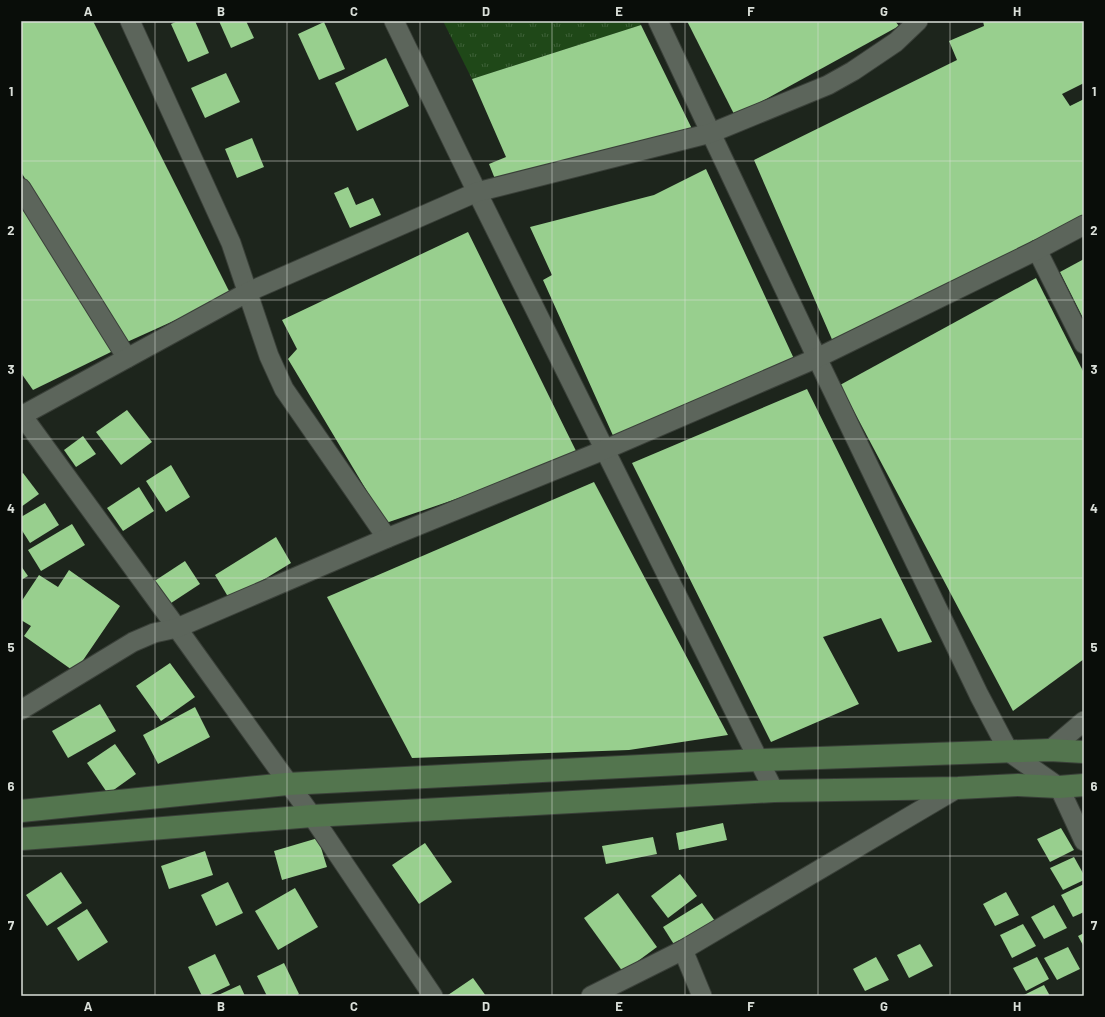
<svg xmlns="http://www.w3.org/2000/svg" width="1105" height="1017" viewBox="0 0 1105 1017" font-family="Barlow,sans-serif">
  <defs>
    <pattern id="grass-tufts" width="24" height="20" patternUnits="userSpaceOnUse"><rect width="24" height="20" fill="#1f4818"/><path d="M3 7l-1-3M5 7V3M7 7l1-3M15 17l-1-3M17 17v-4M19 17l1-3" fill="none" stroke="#3f6239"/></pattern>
  </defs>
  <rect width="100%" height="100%" fill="#1d251c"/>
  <!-- grass -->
  <path fill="url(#grass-tufts)" d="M 443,21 L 639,21 L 641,25 L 472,79 Z"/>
  <!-- building -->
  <g fill="#98cf8e">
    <path d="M 21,21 L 93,21 L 231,295 L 127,342 L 21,172 Z"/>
    <path d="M 178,21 L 195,21 L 209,53 L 188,62 L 171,24 Z"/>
    <path d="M 219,21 L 246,21 L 254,38 L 231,48 Z"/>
    <path d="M 687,21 L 895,21 L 899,26 L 735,116 Z"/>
    <path d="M 983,21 L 1084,21 L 1084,83 L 1062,94 L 1070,106 L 1084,99 L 1084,217 L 834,344 L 754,160 L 957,60 L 949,41 L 984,26 Z"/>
    <path d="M 324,22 L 345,69 L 319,80 L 298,34 Z"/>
    <path d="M 641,25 L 694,133 L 495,179 L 489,164 L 506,157 L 472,79 Z"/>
    <path d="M 386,58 L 409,106 L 357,131 L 335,83 Z"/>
    <path d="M 226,73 L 240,102 L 205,118 L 191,88 Z"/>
    <path d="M 252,138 L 264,167 L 237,178 L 225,149 Z"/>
    <path d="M 706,169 L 795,361 L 615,440 L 543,280 L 552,275 L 530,227 L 654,195 Z"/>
    <path d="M 348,187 L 356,205 L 373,198 L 381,215 L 350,228 L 334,193 Z"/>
    <path d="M 21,206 L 113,351 L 33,390 L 21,373 Z"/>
    <path d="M 468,232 L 579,457 L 386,523 L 288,359 L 297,349 L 282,320 Z"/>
    <path d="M 1084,259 L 1084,320 L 1060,272 Z"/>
    <path d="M 1036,278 L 1084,373 L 1084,659 L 1013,711 L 840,385 Z"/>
    <path d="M 807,389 L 932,642 L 898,652 L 881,618 L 823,637 L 859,704 L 771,742 L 632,463 Z"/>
    <path d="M 127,410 L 152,442 L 121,465 L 96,432 Z"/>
    <path d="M 83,436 L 96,454 L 76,467 L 64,450 Z"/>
    <path d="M 171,465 L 190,497 L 166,512 L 146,481 Z"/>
    <path d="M 23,473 L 39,494 L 21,507 L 21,474 Z"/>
    <path d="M 594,482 L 728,735 L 629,750 L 412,758 L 327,597 Z"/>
    <path d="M 139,487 L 154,511 L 123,531 L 107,508 Z"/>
    <path d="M 45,503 L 59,525 L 30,543 L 21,529 L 21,517 Z"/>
    <path d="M 72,524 L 85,545 L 41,571 L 28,550 Z"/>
    <path d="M 276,537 L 291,563 L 230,600 L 215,575 Z"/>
    <path d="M 185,561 L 200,584 L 168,605 L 153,582 Z"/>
    <path d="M 21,566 L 28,576 L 21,580 Z"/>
    <path d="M 69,570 L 120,606 L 75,672 L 24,636 L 31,626 L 21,620 L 21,602 L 39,575 L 58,587 Z"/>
    <path d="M 170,663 L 195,697 L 161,721 L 136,686 Z"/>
    <path d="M 100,704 L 116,731 L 68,758 L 52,731 Z"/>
    <path d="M 195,707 L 210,737 L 158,764 L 143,735 Z"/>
    <path d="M 115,744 L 136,774 L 108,794 L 87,763 Z"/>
    <path d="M 723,823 L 727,840 L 679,850 L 676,833 Z"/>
    <path d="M 1061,828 L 1074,850 L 1050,862 L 1037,839 Z"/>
    <path d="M 653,837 L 657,854 L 606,864 L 602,846 Z"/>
    <path d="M 318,838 L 327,867 L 282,880 L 274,851 Z"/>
    <path d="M 425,843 L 452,882 L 419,904 L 392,865 Z"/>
    <path d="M 205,851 L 213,875 L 169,889 L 161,866 Z"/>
    <path d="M 1074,857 L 1084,875 L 1084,880 L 1063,890 L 1050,868 Z"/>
    <path d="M 61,872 L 82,903 L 47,926 L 26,895 Z"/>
    <path d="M 680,874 L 697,896 L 668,918 L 651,896 Z"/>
    <path d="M 228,882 L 243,913 L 216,926 L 201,895 Z"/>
    <path d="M 1084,884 L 1084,912 L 1073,917 L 1061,895 Z"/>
    <path d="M 295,888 L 318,927 L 278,950 L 255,911 Z"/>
    <path d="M 1006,892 L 1019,915 L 995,926 L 983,904 Z"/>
    <path d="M 618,893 L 657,947 L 623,972 L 584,918 Z"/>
    <path d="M 702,903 L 715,921 L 675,946 L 663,927 Z"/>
    <path d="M 1054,905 L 1067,928 L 1044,939 L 1031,917 Z"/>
    <path d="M 87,909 L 108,942 L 78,961 L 57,928 Z"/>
    <path d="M 1023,924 L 1036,946 L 1012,958 L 1000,935 Z"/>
    <path d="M 1084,933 L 1084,947 L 1078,936 Z"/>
    <path d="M 920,944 L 933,966 L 909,978 L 897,955 Z"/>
    <path d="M 1068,947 L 1080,969 L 1057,980 L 1044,958 Z"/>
    <path d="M 215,954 L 230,985 L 207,996 L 202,996 L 188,967 Z"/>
    <path d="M 876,957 L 889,980 L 865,991 L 853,969 Z"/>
    <path d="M 1037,957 L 1049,979 L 1026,991 L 1013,968 Z"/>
    <path d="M 284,963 L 299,994 L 296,996 L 267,996 L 257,976 Z"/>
    <path d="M 473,978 L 486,996 L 449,996 L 448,995 Z"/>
    <path d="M 240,985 L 245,996 L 216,996 Z"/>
    <path d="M 1044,985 L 1050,996 L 1022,996 Z"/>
  </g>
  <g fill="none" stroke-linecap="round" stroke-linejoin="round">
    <!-- street casing -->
    <g stroke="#3a4039" stroke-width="21">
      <g id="street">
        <path d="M 130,21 L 231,243 L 269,356 L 284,389 L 387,538"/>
        <path d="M 394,21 L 477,192 L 774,791"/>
        <path d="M 658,21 L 817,358 L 979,695 L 1009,752 L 1059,787 L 1084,841"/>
        <path d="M 21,188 L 127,358"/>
        <path d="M 1037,250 L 1084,344"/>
        <path d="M 21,414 L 177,628 L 312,816 L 433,996"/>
        <path d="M 21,416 L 248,292 L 477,192 L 711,133 L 828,85 L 853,71 L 896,42 L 918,21"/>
        <path d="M 21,710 L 133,642 L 154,633 L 177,628 L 387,538 L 604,450 L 817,358 L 1037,250 L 1084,225"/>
        <path d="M 1050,750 L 1084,721"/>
        <path d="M 683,950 L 702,996"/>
        <path d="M 591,996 L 683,950 L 958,788"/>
      </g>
    </g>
    <!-- secondary casing -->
    <g stroke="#3a4039" stroke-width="24">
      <g id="secondary">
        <path d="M 21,811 L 287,784 L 759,760 L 1050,750 L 1084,752"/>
        <path d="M 21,839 L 89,834 L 312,816 L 774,791 L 958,788 L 1018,785 L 1059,787 L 1084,785"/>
      </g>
    </g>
    <!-- street -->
    <use href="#street" stroke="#5c655b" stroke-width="19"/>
    <!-- secondary -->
    <use href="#secondary" stroke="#53754e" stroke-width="22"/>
  </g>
  <!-- grid -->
  <path fill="none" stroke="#dadfd9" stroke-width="1" stroke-opacity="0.55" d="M 155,21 L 155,996M 287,21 L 287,996M 420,21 L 420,996M 552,21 L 552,996M 685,21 L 685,996M 818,21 L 818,996M 950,21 L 950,996M 21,161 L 1084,161M 21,300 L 1084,300M 21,439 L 1084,439M 21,578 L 1084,578M 21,717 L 1084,717M 21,856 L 1084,856"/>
  <!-- border -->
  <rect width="1105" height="1017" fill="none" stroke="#090d09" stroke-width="44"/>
  <rect x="22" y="22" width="1061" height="973" fill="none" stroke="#dadfd9" stroke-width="1.5"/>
  <g font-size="13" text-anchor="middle" font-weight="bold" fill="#dadfd9">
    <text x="88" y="16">A</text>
    <text x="221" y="16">B</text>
    <text x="354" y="16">C</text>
    <text x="486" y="16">D</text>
    <text x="619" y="16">E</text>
    <text x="751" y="16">F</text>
    <text x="884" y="16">G</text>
    <text x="1017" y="16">H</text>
    <text x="11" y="96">1</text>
    <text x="1094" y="96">1</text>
    <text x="11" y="235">2</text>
    <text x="1094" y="235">2</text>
    <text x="11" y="374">3</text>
    <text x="1094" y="374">3</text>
    <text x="11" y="513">4</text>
    <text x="1094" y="513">4</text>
    <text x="11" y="652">5</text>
    <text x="1094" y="652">5</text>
    <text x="11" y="791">6</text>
    <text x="1094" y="791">6</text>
    <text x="11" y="930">7</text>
    <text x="1094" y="930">7</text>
    <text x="88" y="1011">A</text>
    <text x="221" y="1011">B</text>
    <text x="354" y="1011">C</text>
    <text x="486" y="1011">D</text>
    <text x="619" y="1011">E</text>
    <text x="751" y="1011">F</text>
    <text x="884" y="1011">G</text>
    <text x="1017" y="1011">H</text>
  </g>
</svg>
